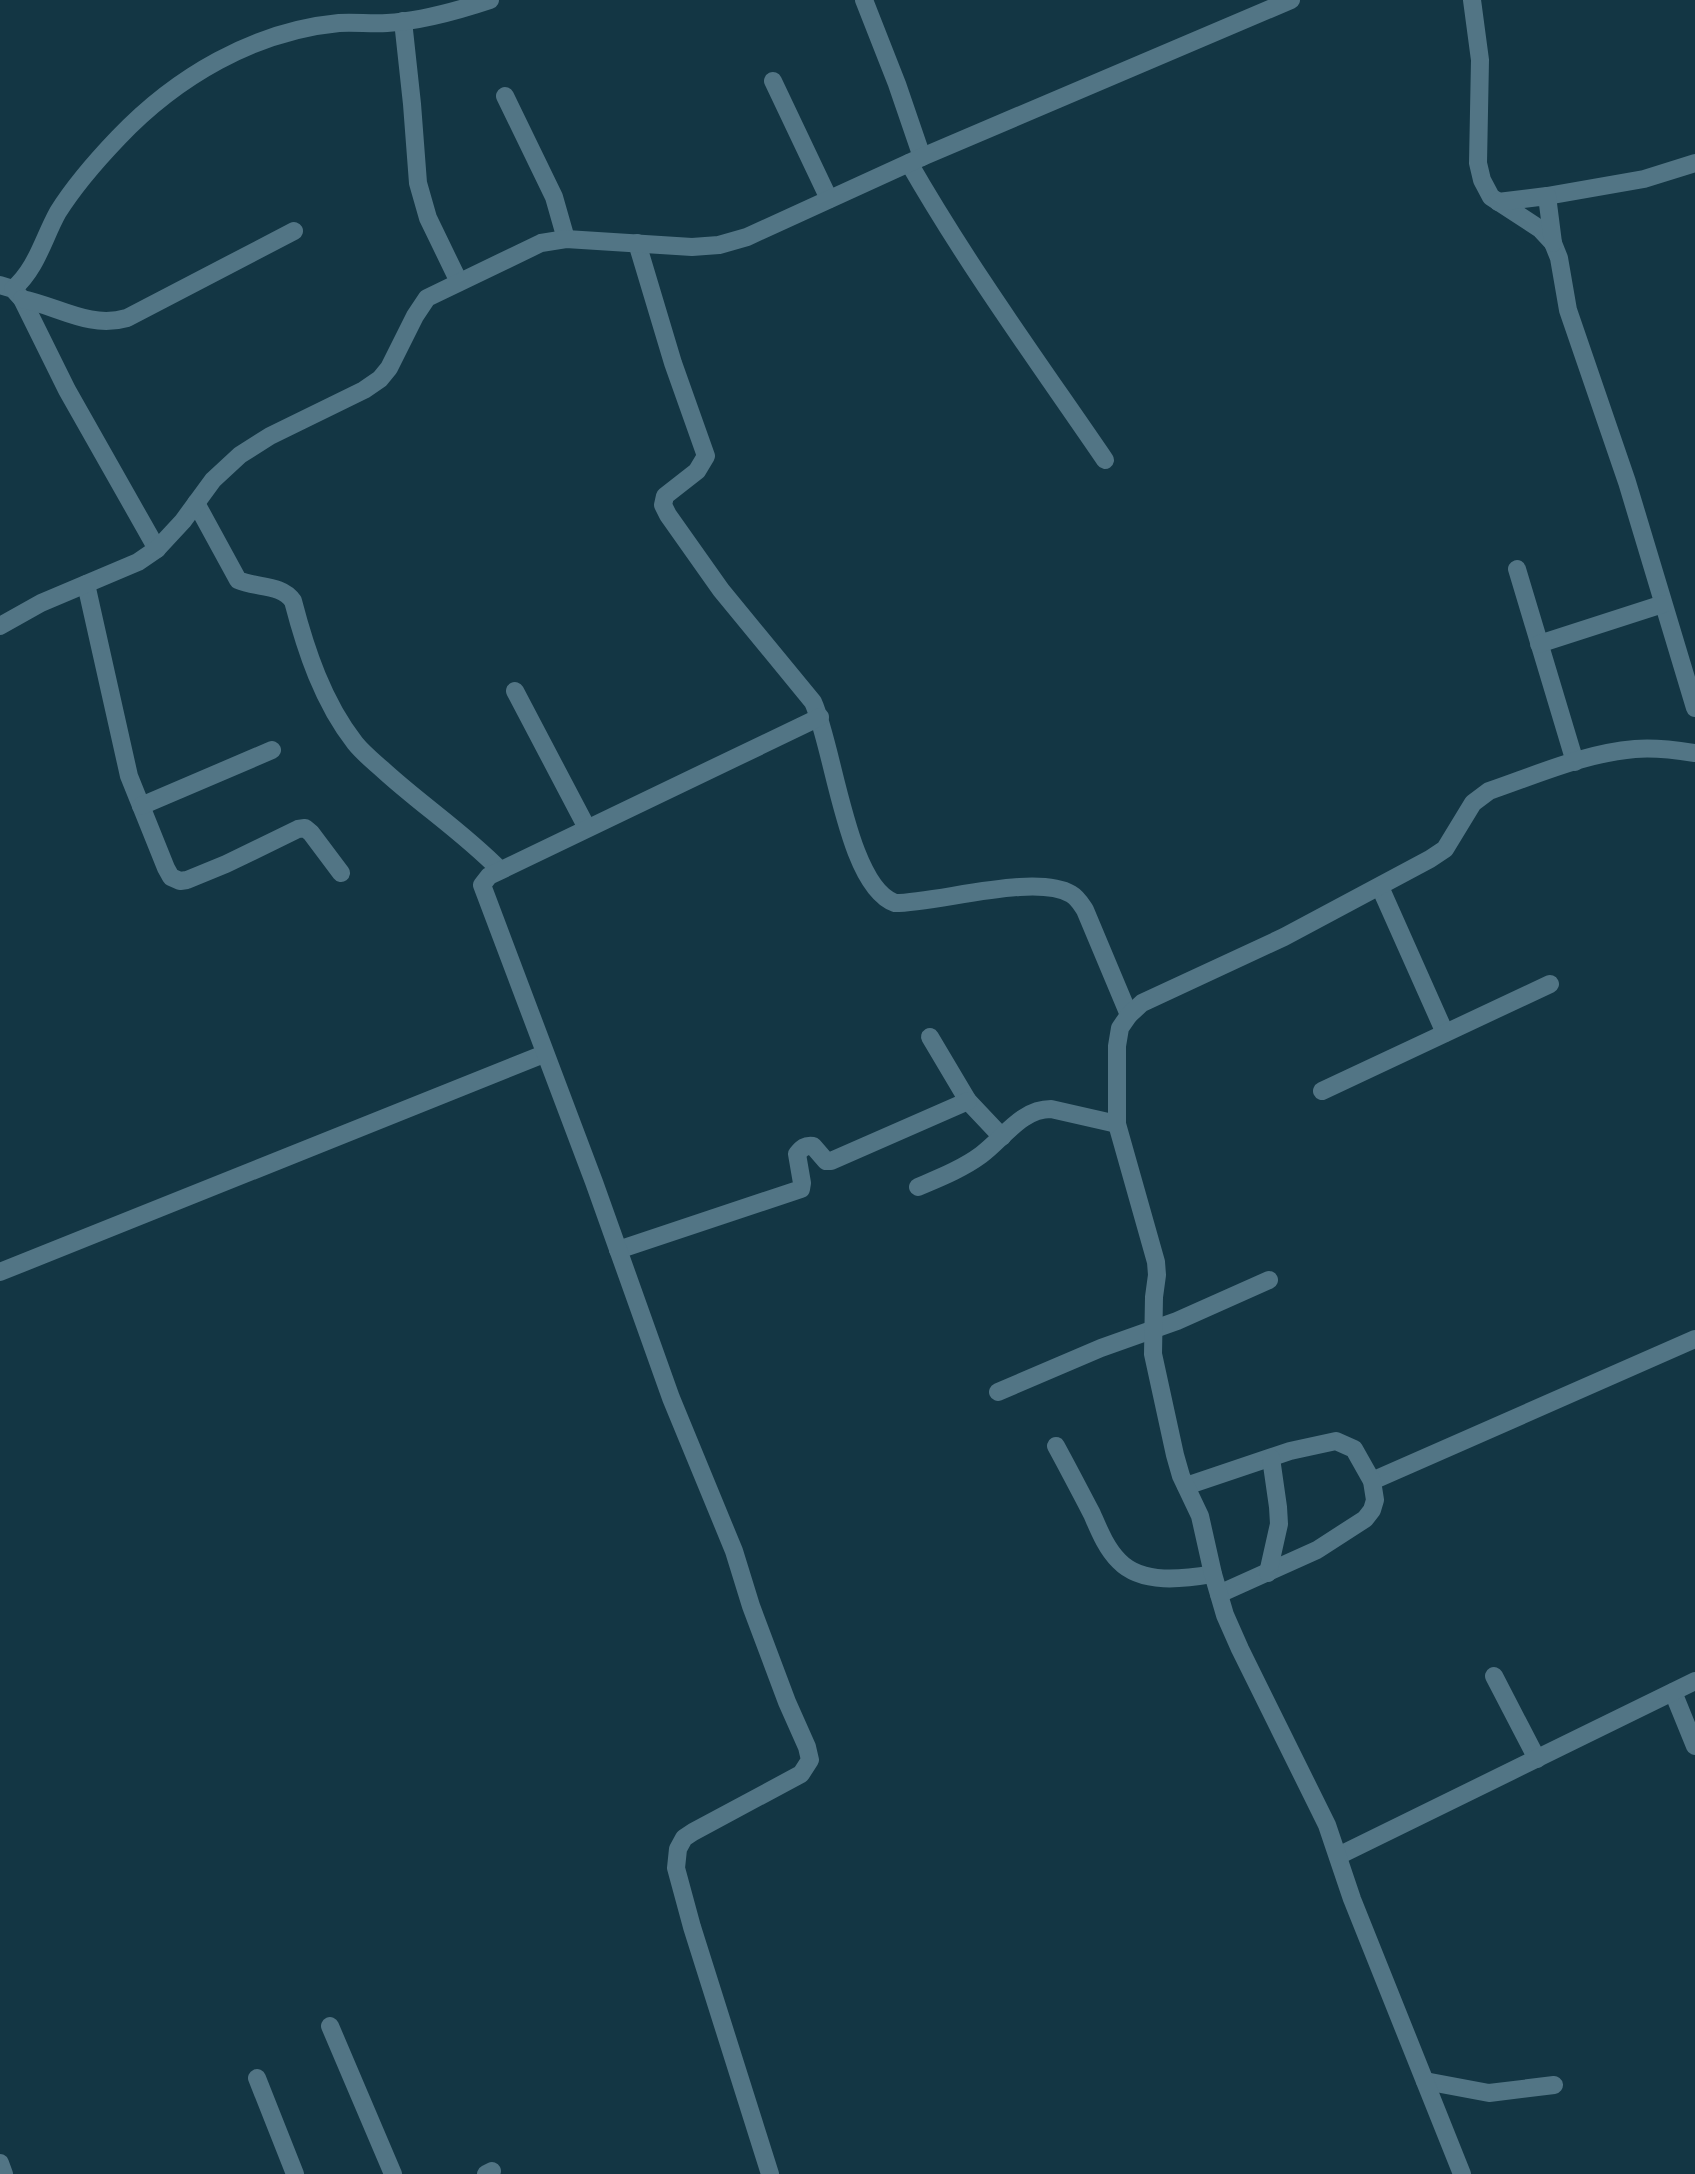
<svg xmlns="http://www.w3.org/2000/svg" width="1695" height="2174" viewBox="0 0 1695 2174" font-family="'Work Sans',sans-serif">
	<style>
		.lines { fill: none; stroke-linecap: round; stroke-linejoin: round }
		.minor { stroke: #527585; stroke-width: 18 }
	</style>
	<rect width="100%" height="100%" fill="#133644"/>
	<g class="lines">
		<g class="minor">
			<polyline points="864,0 897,84 922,157"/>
			<polyline points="1472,0 1480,60 1478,163 1482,180 1491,197 1540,229 1553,243 1559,258 1568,310 1627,482 1695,708"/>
			<polyline points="403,21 412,104 418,183 428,218 459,282"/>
			<polyline points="773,81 829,199"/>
			<polyline points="505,96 554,197 566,239"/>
			<path d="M909,163C968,266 1038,362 1105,460"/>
			<polyline points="1547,196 1644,179 1695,163"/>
			<polyline points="1498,202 1547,196 1553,243"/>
			<path d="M637,243L673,363L706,456L697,471L665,496L663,505L668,515L721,590L813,702C834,748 847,886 895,903C938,903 1035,873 1071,894C1078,898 1081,904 1085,910L1129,1015"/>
			<polyline points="0,285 13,289 22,299 67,390 157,549"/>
			<path d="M13,289C37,268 43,239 58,212C75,185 96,161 118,138C176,77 254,31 339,23C355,22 371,24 387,23C422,21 457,11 490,0"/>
			<path d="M22,299C58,306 89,329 127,318L294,231"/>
			<path d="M196,503L238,580C256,588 282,584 293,601C306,651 323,702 355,743C363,753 373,761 382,769C420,804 464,833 500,870"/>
			<polyline points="1517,569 1575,762"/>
			<polyline points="86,584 129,776 166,868 171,877 180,881 187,880 226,864 298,829 305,828 311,833 341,873"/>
			<polyline points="0,626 41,603 138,562 157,549 183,521 213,480 240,455 270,436 364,390 380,379 389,368 415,316 427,298 541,243 566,239 692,247 719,245 747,237 922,157 1291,0"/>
			<polyline points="1539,644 1663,604"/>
			<polyline points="515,691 587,828"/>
			<polyline points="141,806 272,750"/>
			<polyline points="1380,887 1445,1033"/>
			<polyline points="930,1037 968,1101 1002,1137"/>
			<polyline points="1322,1091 1550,984"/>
			<path d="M918,1187C939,1178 962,1169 981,1155C1004,1138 1021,1109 1051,1109L1117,1124"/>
			<path d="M618,1250L801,1189L802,1183L797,1154C802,1148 805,1145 813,1146L826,1161H831L968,1101"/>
			<polyline points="0,1272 544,1054"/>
			<polyline points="998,1392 1101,1348 1177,1321 1269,1280"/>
			<path d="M1056,1446C1068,1468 1080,1491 1092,1514C1099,1530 1106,1548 1119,1561C1142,1585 1184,1579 1213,1574"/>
			<polyline points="1372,1481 1695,1339"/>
			<polyline points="1186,1486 1290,1451 1336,1441 1354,1449 1372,1481 1375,1500 1372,1510 1365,1519 1317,1550 1219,1594"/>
			<polyline points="1268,1573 1279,1524 1278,1507 1271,1458"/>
			<polyline points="1494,1676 1537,1759"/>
			<polyline points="1673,1692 1695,1746"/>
			<polyline points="1338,1856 1695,1681"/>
			<polyline points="330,2026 393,2174"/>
			<polyline points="257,2078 295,2174"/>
			<polyline points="1425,2081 1489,2093 1554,2085"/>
			<polyline points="0,2163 4,2174"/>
			<polyline points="486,2174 492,2171"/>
			<polyline points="770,2174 692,1927 676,1868 678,1849 684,1838 693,1832 801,1774 810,1760 807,1747 787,1702 751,1606 734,1551 671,1398 594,1182 482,885 489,876 820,717"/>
			<path d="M1462,2174L1352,1899L1327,1825L1240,1649L1225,1615L1213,1574L1200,1516L1181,1476L1175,1455L1153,1354L1154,1297L1157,1275L1156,1262L1117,1124V1046L1120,1028L1129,1015L1142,1003L1284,937L1430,859L1445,849L1473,803L1489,791C1536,775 1585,753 1635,749C1655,747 1676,750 1695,753"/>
		</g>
	</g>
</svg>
